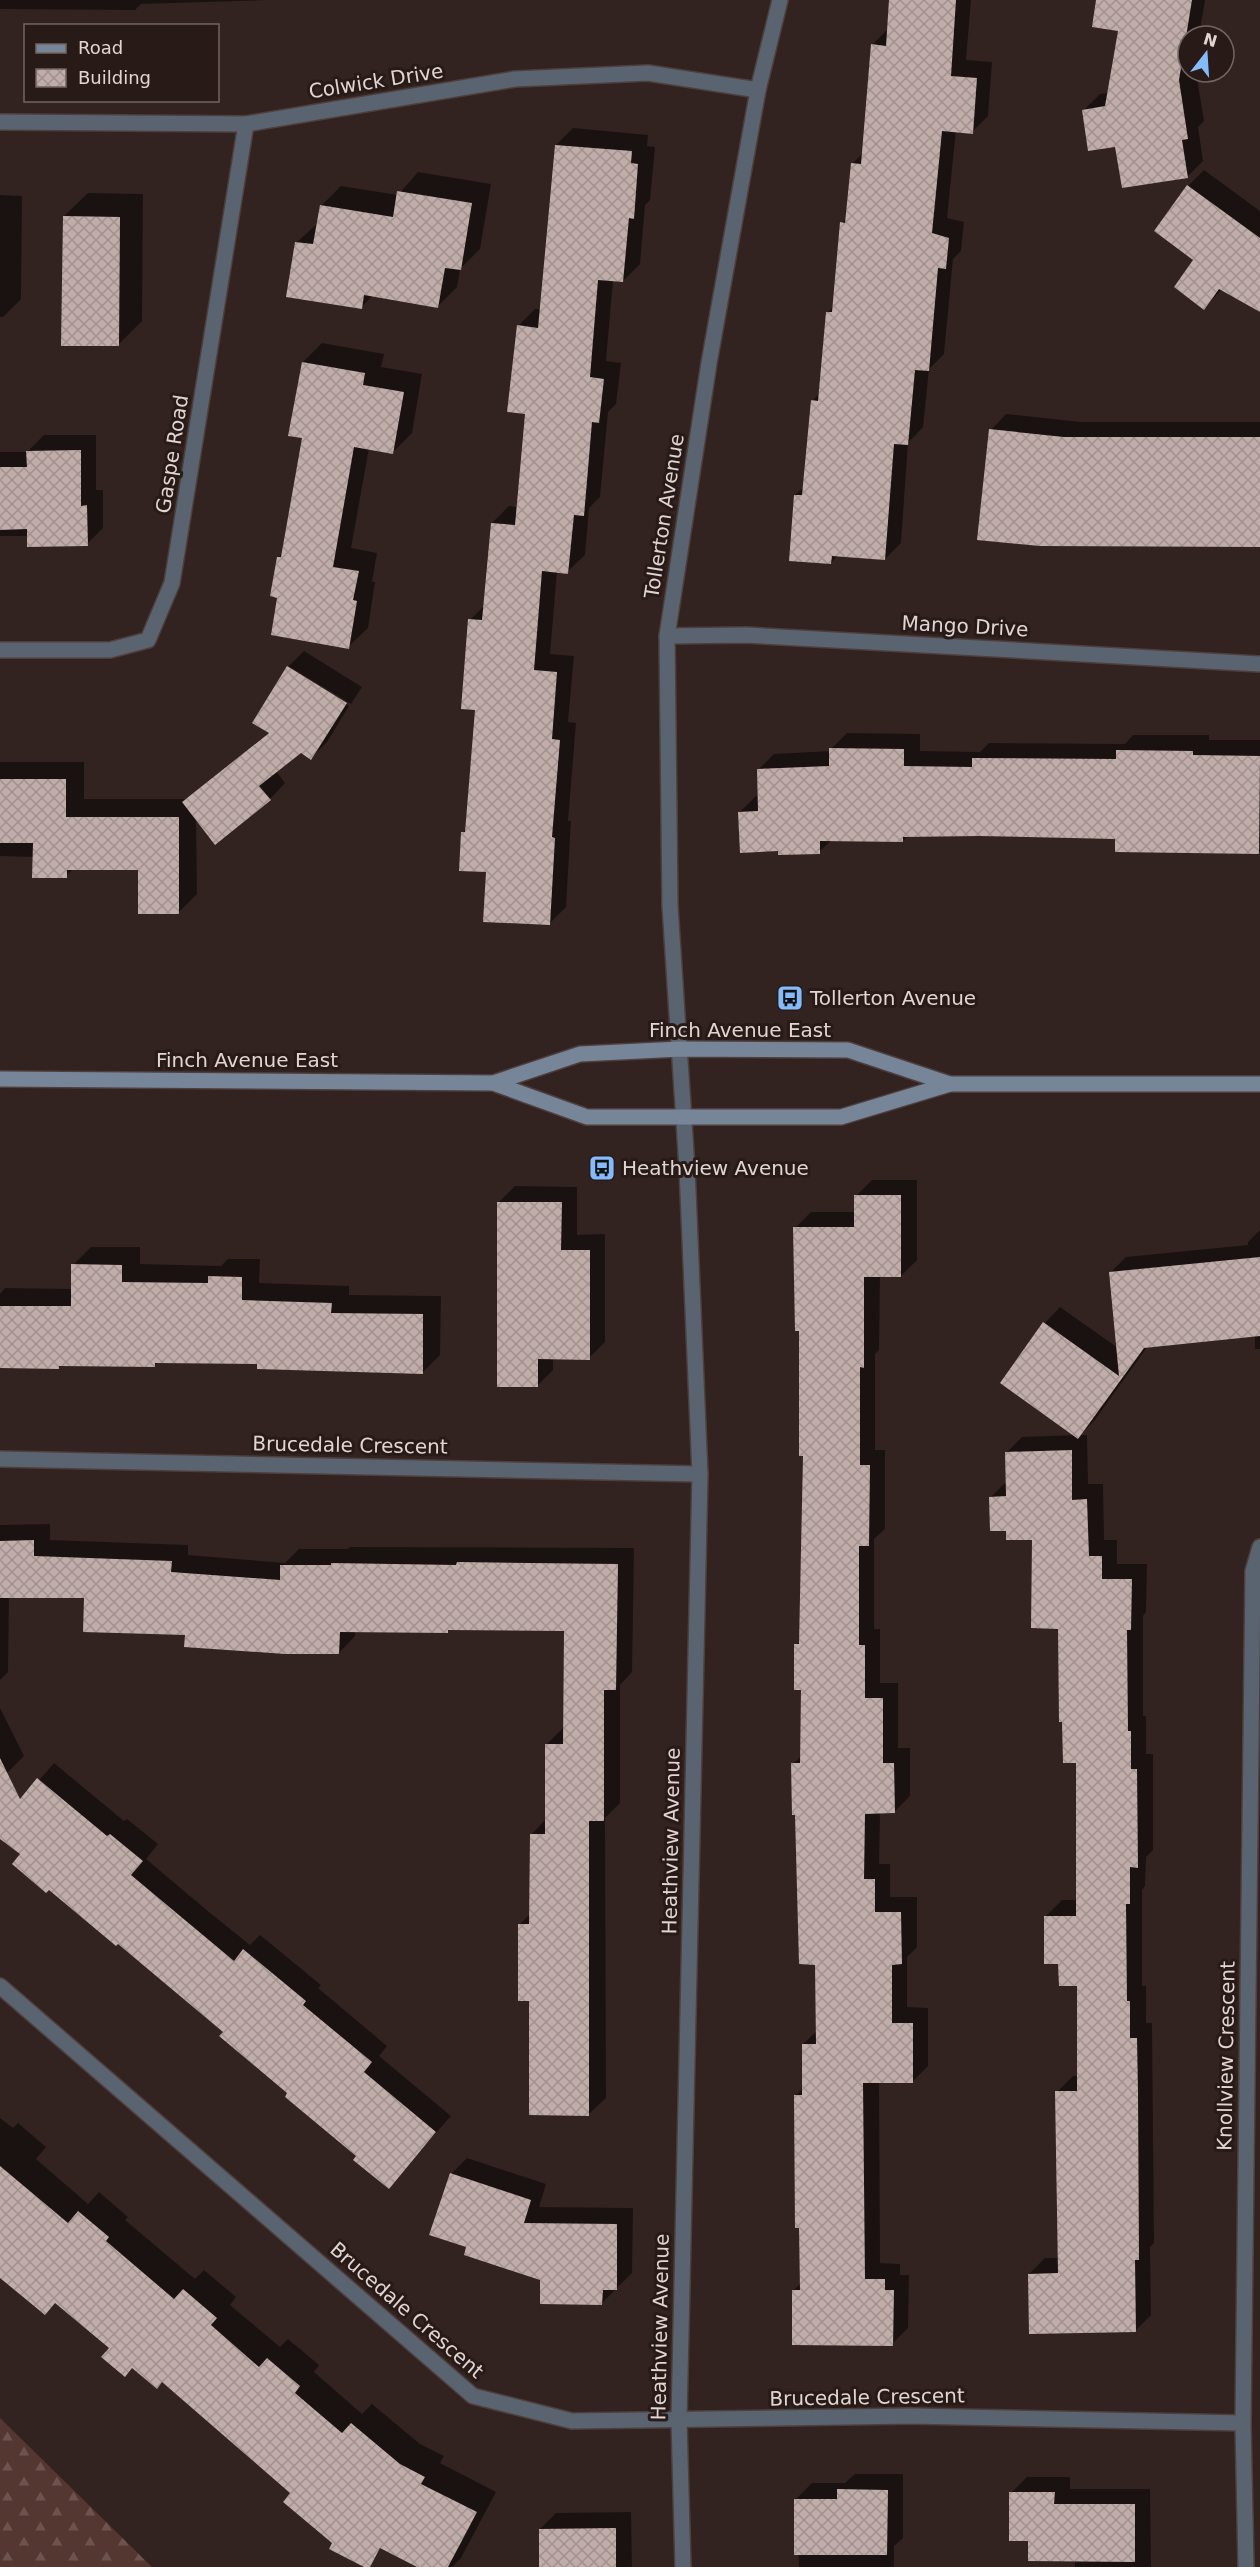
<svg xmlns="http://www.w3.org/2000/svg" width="1260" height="2567" viewBox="0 0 1260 2567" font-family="'DejaVu Sans',sans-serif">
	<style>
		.forest { fill: url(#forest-firs) }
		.shadow { fill: #0007 }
		.building { fill: url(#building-cross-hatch) }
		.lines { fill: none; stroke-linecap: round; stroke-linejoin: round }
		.street-casing { stroke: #4e3f3d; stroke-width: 18 }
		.secondary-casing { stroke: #4e3f3d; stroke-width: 18 }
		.street { stroke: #5a6470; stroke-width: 15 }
		.secondary { stroke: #768698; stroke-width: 15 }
		.labels { text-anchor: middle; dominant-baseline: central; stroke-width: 6; stroke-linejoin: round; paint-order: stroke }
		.street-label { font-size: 20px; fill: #e0d5d3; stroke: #281a17 }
		.poi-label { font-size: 20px; fill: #e0d5d3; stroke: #281a17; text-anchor: start }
	</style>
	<defs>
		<pattern id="forest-firs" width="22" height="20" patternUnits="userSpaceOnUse" patternTransform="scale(1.5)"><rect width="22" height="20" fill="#553731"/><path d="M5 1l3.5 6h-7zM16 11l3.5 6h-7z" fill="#6d534e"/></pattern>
		<pattern id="building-cross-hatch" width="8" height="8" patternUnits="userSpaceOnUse" patternTransform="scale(1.5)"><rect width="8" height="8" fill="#c0aca8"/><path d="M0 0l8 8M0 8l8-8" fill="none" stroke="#a1918e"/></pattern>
	</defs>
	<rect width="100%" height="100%" fill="#322320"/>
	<polygon class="forest" points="0,2418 152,2567 0,2567"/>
	<g class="shadow">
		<polygon points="0,0 268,0 141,4 135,10 0,9"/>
		<polygon points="891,0 971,0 966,60 992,62 988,116 972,132 956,130 947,218 964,222 961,251 953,259 944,354 929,369 923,427 908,443 901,543 885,559 838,555 831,563 795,495 805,486 812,401 821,392 828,312 834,306 842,223 847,218 852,164 863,153 872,45 888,29"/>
		<polygon points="1098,0 1205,0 1199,36 1188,36 1188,72 1196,72 1204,121 1198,127 1203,161 1187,177 1117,145 1084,110 1100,94 1109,93 1119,30"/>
		<polygon points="573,128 648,135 647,146 655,147 650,200 645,205 640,264 623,281 613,280 606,361 621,363 616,404 608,412 600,497 589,508 585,555 567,572 557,571 550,654 574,656 568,722 576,723 568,821 571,821 566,907 549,924 488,871 463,832 467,829 477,709 470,620 485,605 492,523 509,506 518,507 527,413 518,326 535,309 542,309 556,145"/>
		<polygon points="1204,170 1260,211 1260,311 1222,289 1204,308 1195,260 1156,231 1188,186"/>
		<polygon points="418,172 491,184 480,249 460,269 457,287 437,307 373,295 361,308 297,242 318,223 321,206 341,186 398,195"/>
		<polygon points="88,193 143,194 142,321 118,345 64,216"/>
		<polygon points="0,195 22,196 21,299 3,317 0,317"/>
		<polygon points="322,343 384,354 381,367 422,374 412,433 393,452 369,448 351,548 377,553 372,582 375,582 368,628 348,647 279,597 278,557 284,552 304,437 303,362"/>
		<polygon points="1006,414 1081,422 1260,422 1260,547 991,430"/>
		<polygon points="44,435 96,435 96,490 103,490 103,528 87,544 29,536 0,536 0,452 27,452"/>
		<polygon points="304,651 362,687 351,704 290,667 290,670 349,706 327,742 311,758 301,752 276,771 285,783 270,799 196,818 197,894 179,912 139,869 73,869 66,876 34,857 0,856 0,762 84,762 84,799 188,799 269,732 288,667"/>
		<polygon points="847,733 920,734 920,751 980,752 989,743 1125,744 1133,735 1209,735 1209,740 1260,740 1260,852 1117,850 1117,837 979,835 908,836 903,841 832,840 819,852 779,850 740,812 756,796 759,796 758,770 774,754 831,751 831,749"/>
		<polygon points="872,1180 917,1180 917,1260 901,1276 880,1275 879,1350 875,1354 875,1450 885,1450 885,1529 874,1539 874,1629 880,1629 880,1683 898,1683 898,1748 910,1748 910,1796 894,1812 880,1812 879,1864 890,1864 890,1897 917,1897 917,1947 907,1957 907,2007 928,2008 928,2066 912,2082 879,2082 880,2263 900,2264 900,2275 909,2275 908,2328 892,2344 794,2290 801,2283 795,2096 804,2087 803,2044 818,2030 817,1963 797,1814 793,1764 802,1755 802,1689 796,1645 800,1641 804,1454 795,1228 811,1212 856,1212 856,1196"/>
		<polygon points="515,1186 577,1187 577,1235 605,1234 605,1342 589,1358 553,1358 553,1370 537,1386 499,1202"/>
		<polygon points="1260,1230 1260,1349 1255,1349 1255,1335 1148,1346 1094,1421 1080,1435 1087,1435 1088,1484 1103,1484 1104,1540 1117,1540 1117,1564 1147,1564 1146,1612 1143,1616 1143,1716 1146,1716 1146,1754 1153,1754 1153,1850 1146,1857 1145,1886 1142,1890 1142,1986 1146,1986 1146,2023 1152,2023 1154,2243 1150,2247 1151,2315 1135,2331 1029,2274 1045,2258 1059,2258 1057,2092 1073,2076 1079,2076 1078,1985 1060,1962 1046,1916 1062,1900 1078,1900 1078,1761 1063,1720 1060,1627 1033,1538 1007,1529 991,1497 1007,1481 1006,1453 1022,1437 1076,1435 1002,1382 1045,1323 1060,1307 1118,1348 1110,1273 1126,1257 1248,1245 1248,1242"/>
		<polygon points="91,1247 140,1247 140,1264 221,1266 228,1259 260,1259 259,1283 349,1286 349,1295 441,1296 440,1355 422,1373 258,1362 158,1362 155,1365 62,1364 59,1368 0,1367 0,1294 5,1288 73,1289 73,1265"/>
		<polygon points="50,1524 50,1540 188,1545 188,1555 285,1563 299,1549 348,1549 350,1547 634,1548 632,1672 620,1685 620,1803 605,1818 606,2098 589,2114 531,2000 519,1925 531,1913 532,1834 546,1819 547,1744 563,1728 566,1630 450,1628 447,1631 355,1630 355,1636 339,1653 186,1634 85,1596 9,1596 8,1672 0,1680 0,1525"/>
		<polygon points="0,1708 24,1756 7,1773 0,1776"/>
		<polygon points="54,1763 124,1821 127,1819 158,1844 146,1859 209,1912 250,1945 260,1935 321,1985 318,1988 387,2046 379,2056 451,2116 388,2187 358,2156 225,2031 49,1888 22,1854 0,1837 0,1825"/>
		<polygon points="0,2118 13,2128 18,2123 46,2147 36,2159 88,2204 99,2192 128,2217 125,2220 195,2279 204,2270 236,2297 230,2305 280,2347 288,2339 319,2365 314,2372 362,2414 372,2404 420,2444 444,2456 440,2463 496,2492 461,2558 452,2567 421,2567 292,2493 163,2381 133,2367 56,2301 0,2276"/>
		<polygon points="467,2158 546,2184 539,2207 633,2208 632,2273 602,2303 468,2246 451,2174"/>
		<polygon points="855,2474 903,2474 903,2538 894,2546 894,2567 799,2567 796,2499 812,2483 845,2483"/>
		<polygon points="1027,2477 1070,2477 1070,2489 1150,2489 1151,2567 1075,2567 1075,2560 1030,2539 1011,2493"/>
		<polygon points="631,2512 632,2567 541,2567 540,2529 556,2513"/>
	</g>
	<g class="building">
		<polygon points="889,0 956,0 951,76 977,78 973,134 942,131 932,233 949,238 946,269 938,268 929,371 915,370 908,445 894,444 885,560 832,556 831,564 789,561 794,495 802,495 811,400 818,401 826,312 832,312 840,222 845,223 851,163 861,164 871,44 886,46"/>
		<polygon points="1096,0 1192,0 1179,80 1188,139 1182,140 1188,178 1122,188 1115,147 1088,151 1082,110 1105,106 1118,31 1092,27"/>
		<polygon points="555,145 632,151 631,163 638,164 634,219 629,218 623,282 598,280 590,377 604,379 599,423 592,422 584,516 574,515 568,574 542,571 534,670 557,672 552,739 560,740 552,837 555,838 550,925 483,922 486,872 459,871 461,832 465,832 475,710 461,709 468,619 482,620 491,523 515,525 525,414 507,412 517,325 538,328"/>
		<polygon points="1187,185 1260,238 1260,312 1219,289 1204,310 1174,287 1193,260 1154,231"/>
		<polygon points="397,191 472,203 461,270 445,268 438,308 364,295 362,309 286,297 295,242 313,244 320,205 393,217"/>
		<polygon points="63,216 120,217 119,346 61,346"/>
		<polygon points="302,362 365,373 363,385 404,392 393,454 354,447 333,567 359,571 353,600 357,601 349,649 271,635 277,598 270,596 277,557 281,557 302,438 288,436"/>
		<polygon points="989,429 1064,437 1260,437 1260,547 1040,546 977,540"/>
		<polygon points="81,450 81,506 87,505 88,546 27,547 27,529 0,530 0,467 27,467 26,451"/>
		<polygon points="287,666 347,703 311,760 301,753 259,786 271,800 215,845 182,802 269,733 252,723"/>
		<polygon points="829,748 904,749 904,766 972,767 972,758 1116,759 1116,750 1193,751 1193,755 1260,756 1259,854 1115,852 1115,839 979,836 903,837 903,842 820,841 820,854 778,855 778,851 740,853 738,812 758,811 757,769 829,766"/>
		<polygon points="0,779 66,779 66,817 179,817 179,914 138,914 138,870 67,870 67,878 32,878 33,843 0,843"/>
		<polygon points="854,1195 901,1195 901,1277 864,1277 864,1368 860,1367 860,1465 870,1465 869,1546 859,1546 859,1645 865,1645 865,1698 883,1698 883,1763 894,1763 895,1813 865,1814 864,1879 875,1879 875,1912 901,1912 902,1964 892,1965 892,2023 913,2023 913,2083 863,2083 865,2279 885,2279 885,2290 894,2290 893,2346 792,2345 792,2290 800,2290 799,2228 795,2228 794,2095 802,2095 802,2044 816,2044 815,1965 799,1964 795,1815 792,1815 791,1763 800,1763 801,1690 794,1690 794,1644 799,1644 803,1456 799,1456 799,1331 795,1331 793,1227 854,1227"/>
		<polygon points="497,1202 562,1202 561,1250 590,1250 590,1360 538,1359 538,1387 497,1387"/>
		<polygon points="1260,1257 1260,1336 1144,1348 1078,1439 1000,1383 1043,1322 1119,1376 1109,1272"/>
		<polygon points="71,1264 122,1265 122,1282 208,1283 208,1276 242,1277 242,1300 332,1303 331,1313 423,1314 423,1374 257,1369 257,1364 155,1363 155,1367 59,1366 59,1369 0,1368 0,1306 71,1306"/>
		<polygon points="1072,1450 1072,1500 1087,1499 1089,1556 1102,1556 1102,1579 1132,1579 1131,1630 1127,1630 1128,1731 1131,1731 1131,1769 1137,1769 1138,1868 1130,1867 1130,1904 1126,1904 1127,2001 1130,2001 1130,2038 1137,2038 1138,2091 1139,2260 1135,2260 1136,2332 1029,2334 1028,2274 1058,2273 1055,2091 1077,2091 1077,1986 1059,1986 1058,1964 1044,1964 1044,1916 1076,1916 1076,1763 1063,1763 1062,1722 1059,1722 1058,1629 1031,1628 1032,1540 1006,1540 1006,1531 990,1531 989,1497 1006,1496 1005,1452"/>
		<polygon points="34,1540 34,1556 172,1561 171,1572 280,1580 280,1565 331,1565 331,1563 456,1565 457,1562 618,1564 616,1690 604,1690 604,1821 589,1821 589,2116 529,2115 529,2001 518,2001 518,1924 529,1924 530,1834 545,1834 545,1744 563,1744 564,1631 448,1630 448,1633 340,1632 339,1654 285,1654 184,1647 185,1635 83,1632 84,1598 0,1598 0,1541"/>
		<polygon points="0,1758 20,1799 37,1778 107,1836 110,1834 143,1861 131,1875 234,1961 243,1949 306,2001 303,2005 372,2062 364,2072 436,2132 389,2189 353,2160 356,2156 285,2097 287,2093 219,2036 223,2032 118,1944 116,1946 49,1890 46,1893 12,1864 20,1854 0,1839"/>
		<polygon points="0,2166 68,2223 78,2211 109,2237 106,2241 174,2299 183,2289 217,2318 211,2325 259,2367 267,2358 300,2386 295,2393 342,2433 351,2423 400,2464 425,2477 421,2484 477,2512 448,2567 417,2567 380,2548 370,2567 364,2567 329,2549 332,2543 283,2502 290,2493 162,2382 157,2389 132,2368 125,2377 101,2357 109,2348 55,2303 45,2315 0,2278"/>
		<polygon points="450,2173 531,2200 524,2223 617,2224 617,2290 603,2290 602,2305 540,2304 540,2280 464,2255 466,2247 429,2235"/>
		<polygon points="837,2489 888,2490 887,2555 794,2555 794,2499 837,2499"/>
		<polygon points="1009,2492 1055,2492 1054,2504 1135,2504 1135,2562 1028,2561 1028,2541 1009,2541"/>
		<polygon points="616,2528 616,2567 539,2567 539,2529"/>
	</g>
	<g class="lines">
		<defs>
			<g id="street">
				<polyline points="0,122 246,124 515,79 648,73 758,90"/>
				<polyline points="667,636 746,635 1260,664"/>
				<polyline points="0,650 110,650 148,640 172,583 246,124"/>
				<polyline points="0,1459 700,1474"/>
				<polyline points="0,1986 473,2396 572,2421 911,2416 1243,2423"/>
				<polyline points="683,2567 679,2420 700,1474 687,1168 670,906 667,636 709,363 758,90 780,0"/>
				<polyline points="1246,2567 1243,2423 1253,1571 1260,1547"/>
			</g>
			<g id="secondary">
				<polyline points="0,1079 493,1083 587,1117 841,1117 950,1084 1260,1084"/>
				<polyline points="493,1083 580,1054 680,1049 848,1050 950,1084"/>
			</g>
		</defs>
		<use href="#street" class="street-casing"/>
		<use href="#secondary" class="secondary-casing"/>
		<use href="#street" class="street"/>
		<use href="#secondary" class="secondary"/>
	</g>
	<defs>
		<symbol id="bus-square" viewBox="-11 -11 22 22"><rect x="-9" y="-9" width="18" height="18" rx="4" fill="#86bbfb" stroke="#281a17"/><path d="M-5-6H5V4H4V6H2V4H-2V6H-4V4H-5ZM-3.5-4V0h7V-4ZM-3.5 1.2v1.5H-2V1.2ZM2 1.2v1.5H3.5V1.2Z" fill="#111"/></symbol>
	</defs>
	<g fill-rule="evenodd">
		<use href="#bus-square" x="775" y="983" width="30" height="30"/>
		<use href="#bus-square" x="587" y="1153" width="30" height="30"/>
	</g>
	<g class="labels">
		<g class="street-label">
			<text transform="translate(376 81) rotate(-9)">Colwick Drive</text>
			<text transform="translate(172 454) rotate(-81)">Gaspe Road</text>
			<text transform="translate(664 516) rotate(-81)">Tollerton Avenue</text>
			<text transform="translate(965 626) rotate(3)">Mango Drive</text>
			<text x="740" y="1030">Finch Avenue East</text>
			<text x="247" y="1060">Finch Avenue East</text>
			<text transform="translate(350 1445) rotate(1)">Brucedale Crescent</text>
			<text transform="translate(671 1841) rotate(-89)">Heathview Avenue</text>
			<text transform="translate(1226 2056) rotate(-89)">Knollview Crescent</text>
			<text transform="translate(407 2310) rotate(41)">Brucedale Crescent</text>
			<text transform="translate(660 2327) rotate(-89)">Heathview Avenue</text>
			<text transform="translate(867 2397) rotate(-1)">Brucedale Crescent</text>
		</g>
		<g class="poi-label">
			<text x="810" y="998">Tollerton Avenue</text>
			<text x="622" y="1168">Heathview Avenue</text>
		</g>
	</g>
	<rect x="24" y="24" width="195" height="78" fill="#281a17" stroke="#726562" stroke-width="1.5"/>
	<rect x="36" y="44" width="30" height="9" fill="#768698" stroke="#726562" stroke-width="1.5"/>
	<text x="78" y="54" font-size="18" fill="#e0d5d3">Road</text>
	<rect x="36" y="69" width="30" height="18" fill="url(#building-cross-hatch)" stroke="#726562" stroke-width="1.5"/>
	<text x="78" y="84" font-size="18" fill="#e0d5d3">Building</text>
	<g transform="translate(1206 54) rotate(17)"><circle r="28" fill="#281a17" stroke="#726562" stroke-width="1.5"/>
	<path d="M0-4.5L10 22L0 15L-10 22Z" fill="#86bbfb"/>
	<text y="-9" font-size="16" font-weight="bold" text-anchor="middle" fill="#e0d5d3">N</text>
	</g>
</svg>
